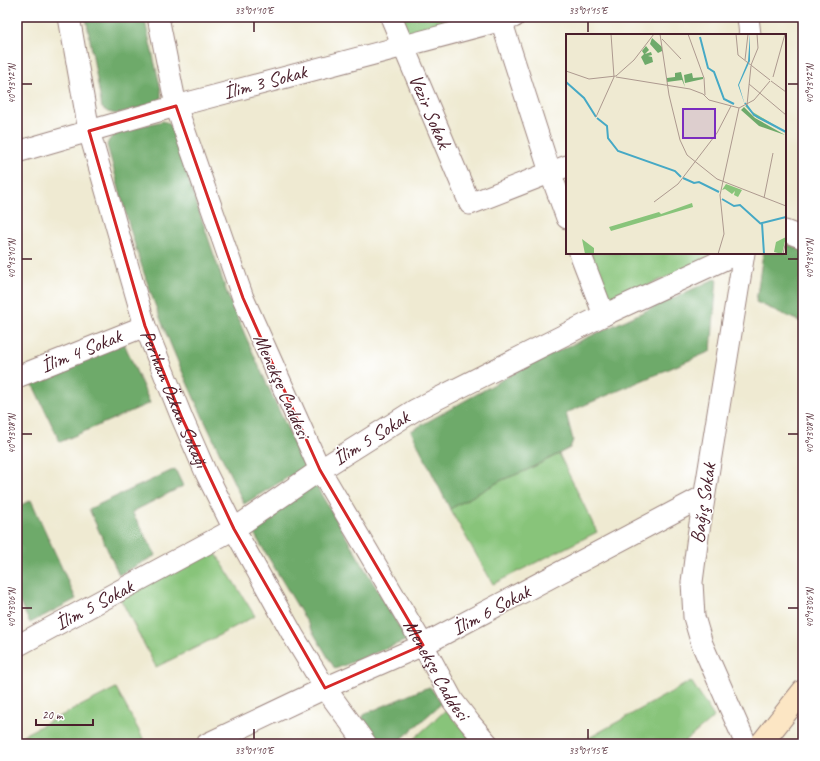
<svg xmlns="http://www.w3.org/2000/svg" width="820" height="761" viewBox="0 0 820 761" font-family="Caveat,sans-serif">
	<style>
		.green { fill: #88c47a; stroke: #697252 }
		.forest { fill: #6eaa6a; stroke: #5c644a }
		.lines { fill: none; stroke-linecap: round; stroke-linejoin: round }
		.street-casing { stroke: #9c847e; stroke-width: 23 }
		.secondary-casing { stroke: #9c847e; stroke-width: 24 }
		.street { stroke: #fff; stroke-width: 21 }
		.secondary { stroke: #fce6c4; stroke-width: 22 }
		.marked { fill: none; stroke: #d62828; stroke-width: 3; stroke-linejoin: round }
		.ticks { fill: none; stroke: #4a1f2b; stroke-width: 1.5 }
		.labels { text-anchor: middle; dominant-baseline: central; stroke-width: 3; stroke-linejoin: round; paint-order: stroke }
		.street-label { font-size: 20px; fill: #4a1f2b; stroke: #fff }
		.inset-river { fill: none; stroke: #46a9c5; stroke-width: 2 }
		.inset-road { fill: none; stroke: #ad998f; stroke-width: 1 }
		.view { fill: #7b2cbf; fill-opacity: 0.15; stroke: #7b2cbf; stroke-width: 2 }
		.inset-edge { fill: none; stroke: #4a1f2b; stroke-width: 2 }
		.neatline { fill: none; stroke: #4a1f2b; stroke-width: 1.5 }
		.ticks-label { font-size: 10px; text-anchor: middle; fill: #4a1f2b }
	</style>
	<rect width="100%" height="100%" fill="#fff"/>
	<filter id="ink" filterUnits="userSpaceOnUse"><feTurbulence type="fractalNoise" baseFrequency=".025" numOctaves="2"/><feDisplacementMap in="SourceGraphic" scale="8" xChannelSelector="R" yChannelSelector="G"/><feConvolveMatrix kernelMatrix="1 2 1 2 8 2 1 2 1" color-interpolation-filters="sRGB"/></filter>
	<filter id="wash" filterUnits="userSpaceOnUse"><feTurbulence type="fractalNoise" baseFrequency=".012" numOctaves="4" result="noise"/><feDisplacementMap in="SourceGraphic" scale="16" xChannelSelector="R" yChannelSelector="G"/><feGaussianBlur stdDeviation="0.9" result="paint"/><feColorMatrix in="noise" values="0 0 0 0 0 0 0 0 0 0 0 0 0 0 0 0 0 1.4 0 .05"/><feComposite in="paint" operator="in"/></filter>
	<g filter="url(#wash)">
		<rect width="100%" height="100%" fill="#efead2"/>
		<g class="green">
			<polygon points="401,17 476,17 408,35"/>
			<polygon points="586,253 721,253 606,304"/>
			<polygon points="559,454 597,532 493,584 450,509 502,480 525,471"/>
			<polygon points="213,549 255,616 199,646 156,667 120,598"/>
			<polygon points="691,681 714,717 682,744 578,744"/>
			<polygon points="116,688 146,744 28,744 23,735"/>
			<polygon points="446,710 476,744 408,744"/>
		</g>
		<g class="forest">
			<polygon points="86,17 144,17 161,90 161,98 156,103 116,114 108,112 102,108"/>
			<path d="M163,121L169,123L228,296L260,369L305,467L244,504C208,427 169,351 143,270C129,229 119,187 107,145C108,142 109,139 112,137C124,128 148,125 163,121Z"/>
			<polygon points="785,243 803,250 803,323 756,302 763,253 785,253"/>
			<polygon points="717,278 711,351 566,413 573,440 570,448 525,471 502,480 450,509 411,431 532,363"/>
			<polygon points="124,343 150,403 60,442 31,381"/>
			<polygon points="175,469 183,486 132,512 156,555 119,575 89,509"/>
			<polygon points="315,484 407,640 335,669 249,525"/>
			<polygon points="31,500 76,599 30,623 17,597 17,507"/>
			<polygon points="430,687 442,703 396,744 383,744 363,721 363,716 367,713 423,689"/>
		</g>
	</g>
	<g filter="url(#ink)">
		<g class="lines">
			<defs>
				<g id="street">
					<path id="s1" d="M69,17L89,131L145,326L182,418L206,473L234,529L294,637L325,688L366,744"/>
					<path id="s2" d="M158,17L176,106L243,298L320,470L423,645L453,701L470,723L488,744"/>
					<polyline points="391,17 470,204 567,166"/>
					<polyline points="748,17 750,35"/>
					<polyline points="501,20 550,172 567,218"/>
					<polyline points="17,152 176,106 514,17"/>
					<polyline points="785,231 803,238"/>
					<polyline points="580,253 604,315"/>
					<polyline points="744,253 698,536 692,582 694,617 702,644 746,744"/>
					<polyline points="17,377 145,326"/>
					<polyline points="17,646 234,529 320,470 415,410 604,315 738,253"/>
					<polyline points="207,744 325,688 423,645 704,496"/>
				</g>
				<polyline id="secondary" points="761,744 803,691"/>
			</defs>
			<use href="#street" class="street-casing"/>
			<use href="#secondary" class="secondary-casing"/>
			<use href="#street" class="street"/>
			<use href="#secondary" class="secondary"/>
		</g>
	</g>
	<path class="marked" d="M176,106L243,298L320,470L423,645L325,688L234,529L182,418L145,326L89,131Z"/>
	<path class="ticks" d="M254,22V32M588,22V32M22,84H32M788,84H798M22,259H32M788,259H798M22,434H32M788,434H798M22,608H32M788,608H798M254,729V739M588,729V739"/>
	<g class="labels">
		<g class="street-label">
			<text transform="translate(265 82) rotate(-15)">İlim 3 Sokak</text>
			<text transform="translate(430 111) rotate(67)">Vezir Sokak</text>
			<text transform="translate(81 351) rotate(-22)">İlim 4 Sokak</text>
			<text transform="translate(282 386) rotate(66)">Menekşe Caddesi</text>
			<text stroke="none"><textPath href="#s1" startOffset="397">Perihan Özkan Sokağı</textPath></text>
			<text transform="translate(371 438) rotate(-32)">İlim 5 Sokak</text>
			<text transform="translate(703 503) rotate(-81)">Bağış Sokak</text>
			<text transform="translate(94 605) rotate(-28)">İlim 5 Sokak</text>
			<text transform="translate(491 610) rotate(-28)">İlim 6 Sokak</text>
			<text stroke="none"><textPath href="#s2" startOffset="714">Menekşe Caddesi</textPath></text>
		</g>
	</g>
	<g transform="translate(566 34)">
		<rect width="220" height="220" fill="#efead2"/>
		<path d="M179,72H181L185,77L220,98L191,84ZM160,150L176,156L172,163L168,161L169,157L166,160L159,155L156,156ZM126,169L127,173L45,197L43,193L93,178L95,180ZM220,203L216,220L208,218L210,208ZM16,205L28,214V220H19Z" fill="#88c47a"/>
		<path d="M86,4L96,13V17L92,19L84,10ZM80,12L83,16L79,20L85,18L86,21L82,22L86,23L87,28L79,31L75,23L78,20L76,17ZM115,38L119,53L116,46L101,48V44L109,43V39ZM126,39L127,44L137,43V45L119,49L118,41ZM178,73L189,84L219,101L193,92L175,76Z" fill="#6eaa6a"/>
		<path d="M184,0V27L173,51L179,71L172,51L182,27Z" fill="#46a9c5"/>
		<path class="inset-river" d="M134,3L142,34L148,38L158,65L168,70M0,48L18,64L30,83M179,69L188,81L220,98M31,84L41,92L42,104L52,117L109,137L115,143M117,144L128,149L133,148L153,158M156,165L168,172L174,171L195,190M198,220L196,189L220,183"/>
		<path class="inset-road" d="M45,0L48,43M94,0L103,61L114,106L121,121L151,145L220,172M122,0L138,44L139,61M170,0L172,21L204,46M96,5L115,25M179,26L182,0M185,31L192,14L191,0M0,37L23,45L50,42L68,26L88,0M50,43L124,55L137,60L143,66L173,74L188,66L204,47M207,43L219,0M205,47L220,58M183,50L220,81M181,71L185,32M30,83L48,43M198,164L207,119M88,168L112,150L151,99L165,72M152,220L158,200L154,161L173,74M217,220L220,206"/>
		<path class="view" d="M117,75H149V104H117Z"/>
		<rect width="220" height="220" class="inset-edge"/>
	</g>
	<rect width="820" height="761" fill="none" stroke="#fff" stroke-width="44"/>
	<path d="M36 719v6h57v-6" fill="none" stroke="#4a1f2b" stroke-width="2"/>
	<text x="42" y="719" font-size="12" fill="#4a1f2b" stroke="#ffffff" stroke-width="3" paint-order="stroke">20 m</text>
	<rect x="22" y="22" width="776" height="717" class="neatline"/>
	<g class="ticks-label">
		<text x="254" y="14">33°01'10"E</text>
		<text x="588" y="14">33°01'15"E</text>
		<text transform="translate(11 84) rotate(-90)" y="4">40°13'12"N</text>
		<text transform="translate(809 84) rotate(-90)" y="4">40°13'12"N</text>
		<text transform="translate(11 259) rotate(-90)" y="4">40°13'10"N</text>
		<text transform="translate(809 259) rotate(-90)" y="4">40°13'10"N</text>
		<text transform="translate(11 434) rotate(-90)" y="4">40°13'08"N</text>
		<text transform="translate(809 434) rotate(-90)" y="4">40°13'08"N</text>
		<text transform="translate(11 608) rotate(-90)" y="4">40°13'06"N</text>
		<text transform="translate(809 608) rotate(-90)" y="4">40°13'06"N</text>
		<text x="254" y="754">33°01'10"E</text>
		<text x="588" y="754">33°01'15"E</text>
	</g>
</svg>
